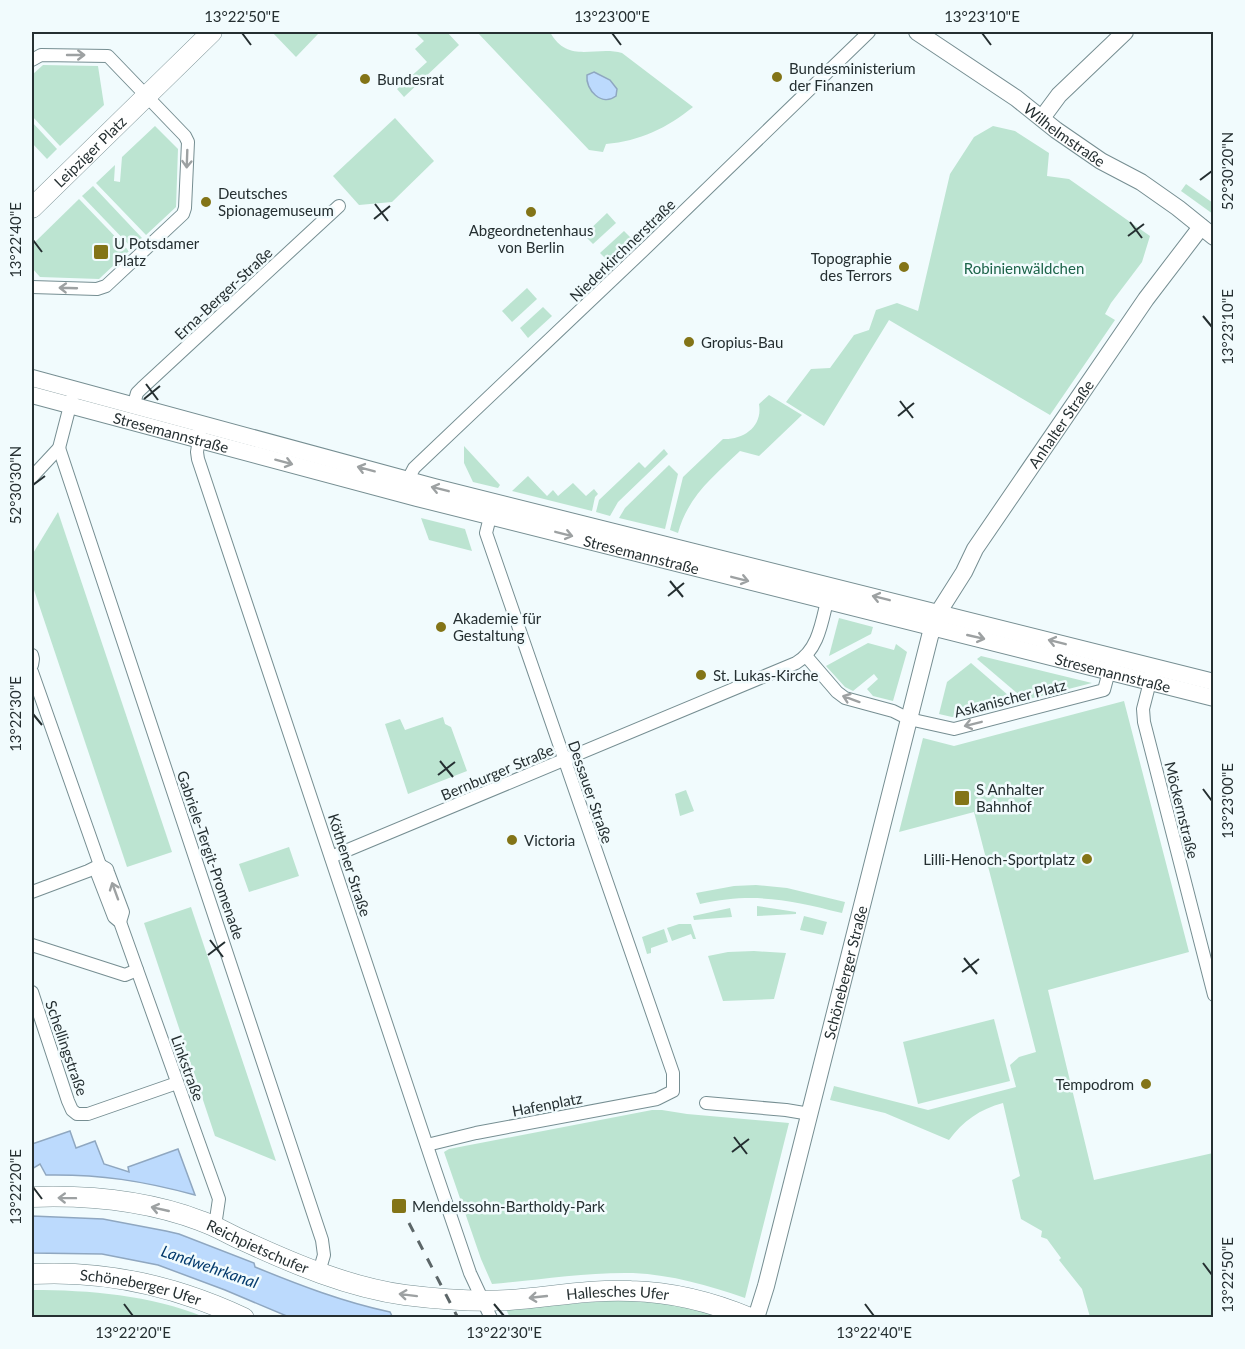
<svg xmlns="http://www.w3.org/2000/svg" width="1245" height="1349" viewBox="0 0 1245 1349" font-family="Lato,sans-serif">
	<style>
		.green { fill: #bce4d1 }
		.water { fill: #bcdafd; stroke: #8fa7c0; stroke-width: 1.5 }
		.lines { fill: none; stroke-linecap: round; stroke-linejoin: round }
		.street-casing { stroke: #768e92; stroke-width: 14 }
		.secondary-casing { stroke: #768e92; stroke-width: 18 }
		.primary-casing { stroke: #768e92; stroke-width: 21 }
		.street { stroke: #fff; stroke-width: 12 }
		.secondary { stroke: #fff; stroke-width: 16 }
		.primary { stroke: #fff; stroke-width: 20 }
		.rail { stroke: #5c6668; stroke-width: 3; stroke-dasharray: 10 10; stroke-linecap: butt }
		.oneway { stroke: #9da1a2 }
		.ticks { fill: none; stroke: #252f31; stroke-width: 2 }
		.poi-dot { fill: #837417; stroke: #f1fbfd; stroke-width: 2 }
		.labels { text-anchor: middle; dominant-baseline: central; stroke-width: 5; stroke-linejoin: round; paint-order: stroke }
		.poi-label { font-size: 15px; fill: #252f31; stroke: #f1fbfd; text-anchor: start }
		.street-label { font-size: 15px; fill: #252f31; stroke: #f1fbfd }
		.park-label { font-size: 15px; fill: #1d644a; stroke: #f1fbfd }
		.water-label { font-size: 16px; font-style: italic; fill: #033a6c; stroke: #f1fbfd }
		.neatline { fill: none; stroke: #252f31; stroke-width: 2 }
		.ticks-label { font-size: 15px; text-anchor: middle; fill: #252f31 }
	</style>
	<rect width="100%" height="100%" fill="#f1fbfd"/>
	<g class="green">
		<polygon points="272,32 316,32 318,34 296,57"/>
		<polygon points="415,32 447,32 459,45 404,97 397,89 427,62 415,49 424,41"/>
		<path d="M477,32H550C568,65 596,45 622,53L693,107C667,128 640,141 606,144L603,152L589,150Z"/>
		<polygon points="43,65 98,66 104,105 60,146 32,116 32,75"/>
		<polygon points="395,118 434,161 392,202 359,205 333,176"/>
		<polygon points="32,122 57,149 47,159 32,143"/>
		<polygon points="155,126 178,149 176,207 146,235 96,183 115,165 114,181 120,182 122,157"/>
		<polygon points="993,126 1015,131 1049,153 1047,176 1069,179 1150,236 1142,262 1111,303 1105,314 1115,320 1050,415 889,320 824,426 786,402 811,369 830,368 854,335 869,330 876,310 897,303 918,311 950,174 974,137"/>
		<polygon points="1186,184 1213,203 1213,214 1181,191"/>
		<polygon points="93,186 142,238 132,248 82,196"/>
		<polygon points="79,199 129,251 99,279 40,277 32,268 32,245"/>
		<polygon points="607,213 616,223 593,244 584,235"/>
		<polygon points="624,231 633,240 609,262 600,253"/>
		<polygon points="527,288 537,299 512,322 502,311"/>
		<polygon points="543,307 552,316 528,338 520,328"/>
		<path d="M769,395L802,415L759,456L740,451C714,476 688,496 678,533L670,530L683,477L723,439C743,440 763,427 759,404Z"/>
		<polygon points="464,446 500,485 498,488 473,482 464,463"/>
		<polygon points="664,449 668,454 618,502 610,516 596,512 599,500 639,462 645,468"/>
		<polygon points="669,465 678,474 665,529 619,518 625,508"/>
		<polygon points="528,476 547,496 553,490 558,496 573,483 586,496 594,489 598,494 595,497 592,511 512,491"/>
		<polygon points="58,512 172,852 127,867 32,584 32,555"/>
		<polygon points="421,518 465,529 472,551 429,540"/>
		<polygon points="839,618 873,627 871,634 829,656"/>
		<polygon points="868,643 894,650 896,644 907,652 893,701 873,696 867,689 878,679 874,674 853,691 845,687 826,666"/>
		<polygon points="981,656 1092,683 1025,700 977,659"/>
		<polygon points="971,663 1016,702 960,716 952,717 939,714 947,682"/>
		<path d="M1124,701L1189,952L1048,990L1094,1180L1213,1153V1317H1090L1082,1289L1059,1260L1061,1258L1047,1239L1041,1237L1042,1231L1021,1219L1012,1180L1020,1176L1003,1103C980,1109 963,1121 949,1140L885,1113L830,1100L834,1086L928,1110L1016,1087L1010,1065L1019,1057L1036,1052L974,812L899,832L923,738L954,746Z"/>
		<polygon points="443,717 445,724 451,727 467,771 408,794 385,724 400,719 405,730"/>
		<polygon points="686,790 694,811 680,816 675,794"/>
		<polygon points="289,847 299,876 249,892 239,864"/>
		<path d="M756,885L787,888L845,902L842,913C790,900 754,892 700,904L696,893L734,886Z"/>
		<polygon points="757,906 796,912 796,914 757,916"/>
		<polygon points="191,907 276,1161 215,1136 144,923"/>
		<polygon points="730,908 732,917 694,920 693,916"/>
		<polygon points="804,916 827,922 823,935 800,930"/>
		<polygon points="679,924 691,924 696,939 693,939 691,934 672,941 667,928"/>
		<polygon points="664,929 668,942 651,948 651,953 647,954 642,937"/>
		<polygon points="754,951 786,953 774,999 723,1001 708,956 728,952"/>
		<polygon points="994,1019 1010,1081 918,1104 903,1042"/>
		<path d="M652,1110H662L687,1114L789,1123L745,1298C708,1285 672,1275 633,1273C586,1272 538,1280 492,1284L481,1259L444,1152L449,1149Z"/>
		<path d="M32,1290C90,1290 150,1295 204,1317H32Z"/>
		<polygon points="632,1299 681,1305 723,1317 510,1318 506,1309"/>
	</g>
	<g class="water">
		<path d="M594,72L610,80L617,89L616,96C602,107 585,90 587,75Z"/>
		<path d="M70,1131L76,1148L95,1141L104,1164L129,1172L128,1167L178,1149L195,1195C143,1181 100,1174 46,1175L40,1164L32,1169V1144Z"/>
		<path d="M32,1216L103,1219L166,1231L179,1234L254,1263L255,1267C299,1285 343,1302 390,1312L392,1316L428,1317H289L225,1290L158,1265L102,1254L32,1253Z"/>
	</g>
	<g class="lines">
		<defs>
			<g id="street">
				<polyline points="32,60 41,55 108,56 185,136 188,142 185,208 183,214 106,286 97,289 32,287"/>
				<polyline points="133,407 137,393 142,388 339,206"/>
				<polyline points="200,432 197,452 198,459 435,1170 470,1273 491,1318"/>
				<polyline points="59,448 322,1240 324,1255 319,1272"/>
				<polyline points="32,477 59,448 72,398"/>
				<polyline points="404,487 414,468 650,244 869,32"/>
				<polyline points="32,655 33,659 32,665"/>
				<polyline points="806,656 837,692 845,698 893,711 909,719 954,729 1104,690 1111,664"/>
				<polyline points="32,672 100,865 97,873 114,917 120,922 219,1199 215,1226"/>
				<polyline points="1152,674 1143,709 1144,722 1214,995"/>
				<path d="M331,857L796,663C820,649 822,619 829,593"/>
				<polyline points="100,865 107,869 108,872 123,912 120,922"/>
				<polyline points="32,892 88,871 100,865"/>
				<polyline points="32,945 125,975 137,970"/>
				<polyline points="32,992 68,1101 72,1110 77,1114 88,1114 177,1083"/>
				<polyline points="706,1103 786,1110 810,1114"/>
				<polyline points="427,1145 476,1133 657,1099 673,1091 673,1073 486,533 492,509"/>
			</g>
			<g id="secondary">
				<path id="s1" d="M917,32L1016,98L1056,130L1101,161L1141,182L1178,208L1214,237"/>
				<polyline points="1042,118 1059,95 1125,32"/>
				<polyline points="32,378 434,487 1214,682"/>
				<path id="s2" d="M32,395L417,498L1214,698"/>
				<path id="s3" d="M756,1318L766,1286L930,636L938,613L964,572L975,549L1146,299L1201,227"/>
			</g>
			<g id="primary">
				<path id="s4" d="M32,208L212,32"/>
				<path id="s5" d="M32,1197C88,1195 148,1201 201,1221C216,1226 228,1234 242,1240C294,1264 348,1287 405,1295C437,1299 478,1302 509,1300C550,1297 591,1289 631,1291C672,1292 712,1302 750,1318"/>
				<path id="s6" d="M32,1274C105,1270 178,1287 244,1318"/>
			</g>
		</defs>
		<use href="#street" class="street-casing"/>
		<use href="#secondary" class="secondary-casing"/>
		<use href="#primary" class="primary-casing"/>
		<use href="#street" class="street"/>
		<use href="#secondary" class="secondary"/>
		<use href="#primary" class="primary"/>
		<polyline class="rail" points="409,1223 458,1318"/>
	</g>
	<defs><path id="oneway-shaft" d="M-6 0H5M1.5-3L5.5 0L1.5 3" fill="none" stroke-width="1.6" stroke-linecap="round" stroke-linejoin="round" transform="scale(1.5)"/></defs>
	<g class="oneway">
		<use href="#oneway-shaft" transform="translate(76 55)"/>
		<use href="#oneway-shaft" transform="translate(187 159) rotate(92)"/>
		<use href="#oneway-shaft" transform="translate(68 288) rotate(-178)"/>
		<use href="#oneway-shaft" transform="translate(284 462) rotate(15)"/>
		<use href="#oneway-shaft" transform="translate(366 469) rotate(-165)"/>
		<use href="#oneway-shaft" transform="translate(440 489) rotate(-166)"/>
		<use href="#oneway-shaft" transform="translate(564 534) rotate(14)"/>
		<use href="#oneway-shaft" transform="translate(740 579) rotate(14)"/>
		<use href="#oneway-shaft" transform="translate(881 598) rotate(-166)"/>
		<use href="#oneway-shaft" transform="translate(976 637) rotate(13)"/>
		<use href="#oneway-shaft" transform="translate(1057 642) rotate(-166)"/>
		<use href="#oneway-shaft" transform="translate(851 699) rotate(-160)"/>
		<use href="#oneway-shaft" transform="translate(973 724) rotate(166)"/>
		<use href="#oneway-shaft" transform="translate(115 891) rotate(-110)"/>
		<use href="#oneway-shaft" transform="translate(67 1198) rotate(-179)"/>
		<use href="#oneway-shaft" transform="translate(160 1209) rotate(-167)"/>
		<use href="#oneway-shaft" transform="translate(408 1295) rotate(-173)"/>
		<use href="#oneway-shaft" transform="translate(538 1297) rotate(174)"/>
	</g>
	<path class="ticks" d="M242,33L251,45M612,33L621,45M982,33L991,45M1200,180L1212,171M375,204L388,221M374,219L390,206M1130,222L1142,238M1128,236L1144,224M33,240L42,252M1203,316L1212,327M146,384L158,400M144,399L160,386M900,401L913,418M898,416L914,403M33,485L45,476M670,581L683,597M668,596L684,583M33,714L42,725M440,761L453,777M438,775L455,762M1203,789L1212,801M210,940L223,957M208,955L225,942M964,958L977,974M962,972L979,959M734,1137L747,1154M732,1152L749,1139M33,1187L42,1199M1203,1263L1212,1275M124,1304L133,1316M494,1304L504,1316M865,1304L874,1316"/>
	<g class="poi-dot">
		<circle cx="777" cy="77" r="6"/>
		<circle cx="365" cy="79" r="6"/>
		<circle cx="206" cy="202" r="6"/>
		<circle cx="531" cy="212" r="6"/>
		<rect x="93" y="244" width="16" height="16" rx="3"/>
		<circle cx="904" cy="267" r="6"/>
		<circle cx="689" cy="342" r="6"/>
		<circle cx="441" cy="627" r="6"/>
		<circle cx="701" cy="675" r="6"/>
		<rect x="954" y="790" width="16" height="16" rx="3"/>
		<circle cx="512" cy="840" r="6"/>
		<circle cx="1087" cy="859" r="6"/>
		<circle cx="1146" cy="1084" r="6"/>
		<rect x="391" y="1198" width="16" height="16" rx="3"/>
	</g>
	<g class="labels">
		<g class="poi-label">
			<text x="789" y="68">Bundesministerium<tspan x="789" dy="17">der Finanzen</tspan></text>
			<text x="377" y="79">Bundesrat</text>
			<text x="218" y="193">Deutsches<tspan x="218" dy="17">Spionagemuseum</tspan></text>
			<text x="531" y="230" text-anchor="middle">Abgeordnetenhaus<tspan x="531" dy="17">von Berlin</tspan></text>
			<text x="114" y="243">U Potsdamer<tspan x="114" dy="17">Platz</tspan></text>
			<text x="892" y="258" text-anchor="end">Topographie<tspan x="892" dy="17">des Terrors</tspan></text>
			<text x="701" y="342">Gropius-Bau</text>
			<text x="453" y="618">Akademie für<tspan x="453" dy="17">Gestaltung</tspan></text>
			<text x="713" y="675">St. Lukas-Kirche</text>
			<text x="976" y="789">S Anhalter<tspan x="976" dy="17">Bahnhof</tspan></text>
			<text x="524" y="840">Victoria</text>
			<text x="1075" y="859" text-anchor="end">Lilli-Henoch-Sportplatz</text>
			<text x="1134" y="1084" text-anchor="end">Tempodrom</text>
			<text x="412" y="1206">Mendelssohn-Bartholdy-Park</text>
		</g>
		<g class="street-label">
			<text stroke="none"><textPath href="#s1" startOffset="180">Wilhelmstraße</textPath></text>
			<text stroke="none"><textPath href="#s4" startOffset="81">Leipziger Platz</textPath></text>
			<text transform="translate(622 250) rotate(-44)">Niederkirchnerstraße</text>
			<text transform="translate(223 293) rotate(-43)">Erna-Berger-Straße</text>
			<text stroke="none"><textPath href="#s3" startOffset="954">Anhalter Straße</textPath></text>
			<text stroke="none"><textPath href="#s2" startOffset="144">Stresemannstraße</textPath></text>
			<text stroke="none"><textPath href="#s2" startOffset="630">Stresemannstraße</textPath></text>
			<text stroke="none"><textPath href="#s2" startOffset="1116">Stresemannstraße</textPath></text>
			<text transform="translate(1010 698) rotate(-14)">Askanischer Platz</text>
			<text transform="translate(497 772) rotate(-23)">Bernburger Straße</text>
			<text transform="translate(591 792) rotate(71)">Dessauer Straße</text>
			<text transform="translate(1182 810) rotate(76)">Möckernstraße</text>
			<text transform="translate(211 855) rotate(71)">Gabriele-Tergit-Promenade</text>
			<text transform="translate(350 865) rotate(72)">Köthener Straße</text>
			<text stroke="none"><textPath href="#s3" startOffset="357">Schöneberger Straße</textPath></text>
			<text transform="translate(67 1048) rotate(71)">Schellingstraße</text>
			<text transform="translate(188 1068) rotate(70)">Linkstraße</text>
			<text transform="translate(547 1104) rotate(-11)">Hafenplatz</text>
			<text stroke="none"><textPath href="#s5" startOffset="234">Reichpietschufer</textPath></text>
			<text stroke="none"><textPath href="#s6" startOffset="110">Schöneberger Ufer</textPath></text>
			<text stroke="none"><textPath href="#s5" startOffset="603">Hallesches Ufer</textPath></text>
		</g>
		<g class="park-label">
			<text x="1024" y="268">Robinienwäldchen</text>
		</g>
		<g class="water-label">
			<text transform="translate(210 1266) rotate(19)">Landwehrkanal</text>
		</g>
	</g>
	<rect width="1245" height="1349" fill="none" stroke="#f1fbfd" stroke-width="66"/>
	<rect x="33" y="33" width="1179" height="1283" class="neatline"/>
	<g class="ticks-label">
		<text x="242" y="22">13°22'50"E</text>
		<text x="612" y="22">13°23'00"E</text>
		<text x="982" y="22">13°23'10"E</text>
		<text transform="translate(1228 171) rotate(-90)" y="5">52°30'20"N</text>
		<text transform="translate(16 240) rotate(-90)" y="5">13°22'40"E</text>
		<text transform="translate(1228 327) rotate(-90)" y="5">13°23'10"E</text>
		<text transform="translate(16 485) rotate(-90)" y="5">52°30'30"N</text>
		<text transform="translate(16 714) rotate(-90)" y="5">13°22'30"E</text>
		<text transform="translate(1228 801) rotate(-90)" y="5">13°23'00"E</text>
		<text transform="translate(16 1187) rotate(-90)" y="5">13°22'20"E</text>
		<text transform="translate(1228 1275) rotate(-90)" y="5">13°22'50"E</text>
		<text x="133" y="1338">13°22'20"E</text>
		<text x="504" y="1338">13°22'30"E</text>
		<text x="874" y="1338">13°22'40"E</text>
	</g>
</svg>
